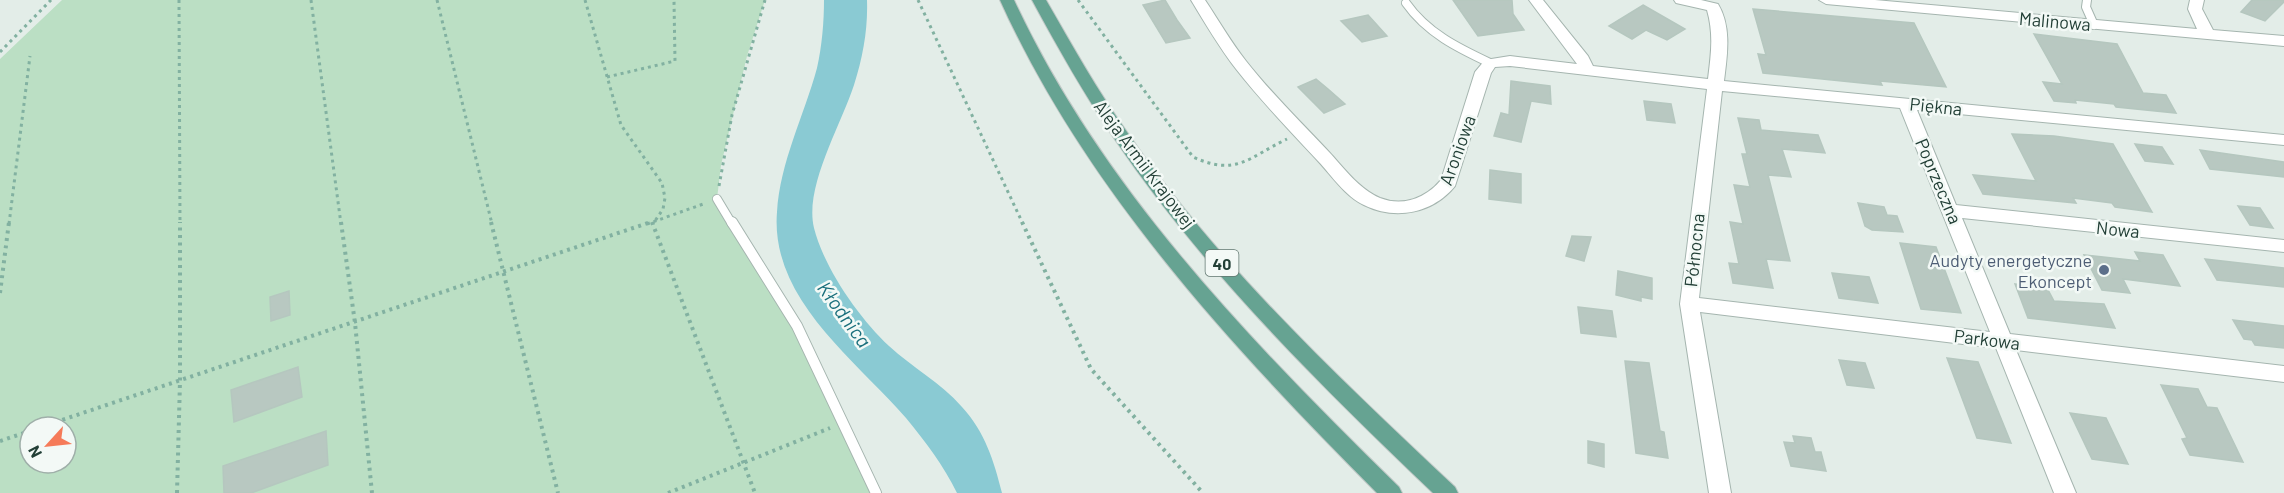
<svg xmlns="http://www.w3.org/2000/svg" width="2284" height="493" viewBox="0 0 2284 493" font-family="Barlow,sans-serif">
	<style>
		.green { fill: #bbdfc4; fill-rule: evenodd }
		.water { fill: #8acad3 }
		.building { fill: #b8c8c1; stroke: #b5c7bf; stroke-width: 1.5 }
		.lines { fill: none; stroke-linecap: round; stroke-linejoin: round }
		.lane-far1-casing { stroke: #a5b5af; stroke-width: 10 }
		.lane-casing { stroke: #a5b5af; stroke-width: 12 }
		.street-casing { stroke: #a5b5af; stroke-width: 2 }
		.primary-casing { stroke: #c1c9c7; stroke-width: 2 }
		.path-far1 { stroke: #82b1a1; stroke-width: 3; stroke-dasharray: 3 4; stroke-linecap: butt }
		.path { stroke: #82b1a1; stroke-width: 4; stroke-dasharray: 3 4.5; stroke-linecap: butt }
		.lane-far1 { stroke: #fff; stroke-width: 8 }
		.lane { stroke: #fff; stroke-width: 10 }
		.street { fill: #fff; fill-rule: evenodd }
		.primary { fill: #66a392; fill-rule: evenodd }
		.service-dot { fill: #5c6f8a; stroke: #f3f9f6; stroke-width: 2 }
		.labels { text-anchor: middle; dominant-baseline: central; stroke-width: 5; stroke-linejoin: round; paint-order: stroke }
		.shield { fill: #f3f9f6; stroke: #617770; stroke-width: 1.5 }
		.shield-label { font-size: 16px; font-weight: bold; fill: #223f36 }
		.street-label { font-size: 18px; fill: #223f36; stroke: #f3f9f6 }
		.service-label { font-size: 18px; fill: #4e5e75; stroke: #f3f9f6; text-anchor: end }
		.water-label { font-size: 20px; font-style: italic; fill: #1a6f7c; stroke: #f3f9f6 }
	</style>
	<rect width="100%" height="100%" fill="#e3ede8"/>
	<path class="green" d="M62,0H765L747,56L721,165L717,199L797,326L876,493H0V59ZM30,427H66V463H30Z"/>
	<path class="water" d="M824,0H867C868,29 863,57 854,85C841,125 804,187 814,228C824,268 859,318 889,346C913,368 940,382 962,407C985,432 994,461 1002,493H957C944,466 925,441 906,418C855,359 770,299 777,212C780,162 804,116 817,68C822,46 824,22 824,0Z"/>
	<g class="building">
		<polygon points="1165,0 1177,20 1190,38 1166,43 1143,5"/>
		<polygon points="1453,0 1512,0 1513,14 1524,30 1478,36"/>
		<polygon points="2252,0 2284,0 2284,2 2265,21 2241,12"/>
		<polygon points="1643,5 1685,29 1667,40 1646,30 1632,39 1609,26"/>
		<polygon points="1753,9 1914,23 1946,87 1880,81 1882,85 1763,73 1758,54 1766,55"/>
		<polygon points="1368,15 1387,36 1362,42 1341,21"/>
		<polygon points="2034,34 2117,44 2143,93 2166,95 2176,113 2116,107 2114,104 2075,100 2076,103 2054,101 2043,82 2062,84"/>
		<polygon points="1316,79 1328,89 1345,104 1324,113 1298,87"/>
		<polygon points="1511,81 1550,86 1551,104 1531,101 1521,142 1494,136 1501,113 1509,115"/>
		<polygon points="1644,101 1671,104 1675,123 1647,120"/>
		<polygon points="1738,118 1759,120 1761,130 1818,135 1825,153 1782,149 1791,177 1768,175 1790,261 1766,259 1773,288 1733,283 1729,263 1739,264 1730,222 1743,224 1734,185 1750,187 1742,154 1747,154"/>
		<polygon points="2012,134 2054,136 2113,144 2152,212 2115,207 2112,203 2073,198 2076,203 1983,194 1973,175 2036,181"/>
		<polygon points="2135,144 2162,147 2173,164 2145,161"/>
		<polygon points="2200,150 2284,162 2284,177 2210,169"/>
		<polygon points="1490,170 1521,174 1521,203 1489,199"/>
		<polygon points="1858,203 1884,207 1887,215 1897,216 1903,232 1872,230 1865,226"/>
		<polygon points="2238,206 2260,208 2273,228 2250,225"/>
		<polygon points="1572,236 1591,237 1584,261 1566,256"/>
		<polygon points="1900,243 1936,247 1961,313 1921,309"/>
		<polygon points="2135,252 2163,255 2180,286 2123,279 2130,293 2102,290 2084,255 2140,261"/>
		<polygon points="2205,259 2284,268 2284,287 2217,280"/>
		<polygon points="1618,271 1652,278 1652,299 1641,297 1641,301 1616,295"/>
		<polygon points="1832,273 1869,277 1878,303 1839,298"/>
		<polygon points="2015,284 2047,288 2054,301 2104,304 2115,328 2028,318"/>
		<polygon points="289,291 290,315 271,321 270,297"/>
		<polygon points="1578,307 1612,311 1616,337 1581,333"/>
		<polygon points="2233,320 2284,326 2284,348 2255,345 2252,340 2244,339"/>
		<polygon points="1947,358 1978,362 2011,443 1977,438"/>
		<polygon points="1839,360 1865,363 1874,388 1847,385"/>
		<polygon points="1625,361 1649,363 1660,431 1664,432 1668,458 1636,453"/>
		<polygon points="298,367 302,397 234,422 231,390"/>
		<polygon points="2161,385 2198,389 2207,407 2217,408 2243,462 2190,455 2182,439 2187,438"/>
		<polygon points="2070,413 2106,418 2128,464 2092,459"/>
		<polygon points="326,431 328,465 251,493 224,493 223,466"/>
		<polygon points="1793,436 1811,438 1815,452 1821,452 1826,471 1791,466 1784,442 1795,443"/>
		<polygon points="1588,441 1604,444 1604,467 1588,463"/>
	</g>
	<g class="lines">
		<defs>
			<g id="lane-far1">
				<polyline points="2087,0 2086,7 2094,25"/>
				<path d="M1406,3C1427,33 1458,48 1490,63"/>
				<polyline points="717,199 732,224"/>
			</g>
			<polyline id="lane" points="732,222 797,326 876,493"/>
			<g id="street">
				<path d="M1191,0H1205C1219,21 1231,42 1246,61C1271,93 1301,122 1329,152C1344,168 1359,189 1380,198C1403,207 1426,198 1441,180L1475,72L1485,60L1510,56L1577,64L1529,0H1543L1588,56L1593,66L1708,79C1711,55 1714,34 1707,10L1676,3L1674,0H1701L1718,4C1732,27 1727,56 1724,81L2284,135V145L1917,110L1956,205L2284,240V252L1962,218L2010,334L2284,366V382L2016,350L2076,493H2054L1996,348L1700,312L1731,493H1709L1680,304L1707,89L1510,66L1495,67L1491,73L1455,186C1433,213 1396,221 1364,205C1345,196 1332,176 1318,161C1290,131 1261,101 1236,69C1219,47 1205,23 1191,0ZM1722,91L1900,108L1990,332L1699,298Z"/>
				<polygon points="1819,0 1875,0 2197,29 2188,9 2190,0 2204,0 2202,9 2213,30 2284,36 2284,46 1826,4"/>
			</g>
			<g id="primary">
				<path d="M1000,0H1014C1102,189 1251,342 1399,487L1402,493H1377C1232,347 1086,190 1000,0Z"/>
				<path d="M1032,0H1046C1072,45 1097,90 1127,132C1218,265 1338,377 1455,487L1458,493H1433C1319,384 1205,272 1116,141C1085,96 1058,48 1032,0Z"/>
			</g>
		</defs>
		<use href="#lane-far1" class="lane-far1-casing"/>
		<use href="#lane" class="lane-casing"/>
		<use href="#street" class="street-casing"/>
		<use href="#primary" class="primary-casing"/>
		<g class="path-far1">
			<polyline points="179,0 180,224"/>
			<polyline points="311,0 341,224"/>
			<polyline points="437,0 492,224"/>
			<polyline points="585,0 621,125 662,183 665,198 663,209 653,224"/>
			<polyline points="918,0 1023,224"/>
			<path d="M1078,0L1193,157C1237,177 1249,157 1287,139"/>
			<polyline points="0,52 51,0"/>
			<polyline points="607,77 675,61 674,0"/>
			<polyline points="719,186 732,115 765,0"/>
			<polyline points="9,224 30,56"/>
			<polyline points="647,224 706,203"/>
		</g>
		<g class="path">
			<polyline points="341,222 355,323 372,493"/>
			<polyline points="491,222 558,493"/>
			<polyline points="652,222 755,493"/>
			<polyline points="1022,222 1091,369 1203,493"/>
			<polyline points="0,293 9,222"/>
			<polyline points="41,427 651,222"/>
			<polyline points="0,441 30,431"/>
			<polyline points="177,493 180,381 180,222"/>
			<polyline points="668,493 830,428"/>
		</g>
		<use href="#lane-far1" class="lane-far1"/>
		<use href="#lane" class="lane"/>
		<use href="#street" class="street"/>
		<use href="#primary" class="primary"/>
	</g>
	<circle class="service-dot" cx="2104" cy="270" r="6"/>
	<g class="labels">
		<rect class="shield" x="1205.5" y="250" width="33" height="26" rx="4.5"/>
		<g class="shield-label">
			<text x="1222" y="263">40</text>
		</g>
		<g class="street-label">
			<text transform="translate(2055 21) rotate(5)">Malinowa</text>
			<text transform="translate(1936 106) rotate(6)">Piękna</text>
			<text transform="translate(1457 150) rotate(-70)">Aroniowa</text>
			<text transform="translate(1145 164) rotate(53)">Aleja Armii Krajowej</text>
			<text transform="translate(1939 181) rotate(67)">Poprzeczna</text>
			<text transform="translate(2118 229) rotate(6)">Nowa</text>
			<text transform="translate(1694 250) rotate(-84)">Północna</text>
			<text transform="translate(1987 339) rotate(7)">Parkowa</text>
		</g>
		<g class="service-label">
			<text x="2092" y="260">Audyty energetyczne<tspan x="2092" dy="21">Ekoncept</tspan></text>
		</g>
		<g class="water-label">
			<text transform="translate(845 314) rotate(54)">Kłodnica</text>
		</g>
	</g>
	<g transform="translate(48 445) rotate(243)"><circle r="28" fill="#f3f9f6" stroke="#9fafa9" stroke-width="1.5"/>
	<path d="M0-4.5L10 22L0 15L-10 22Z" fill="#f57b59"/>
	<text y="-9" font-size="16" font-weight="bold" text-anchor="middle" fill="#223f36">N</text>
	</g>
</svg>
